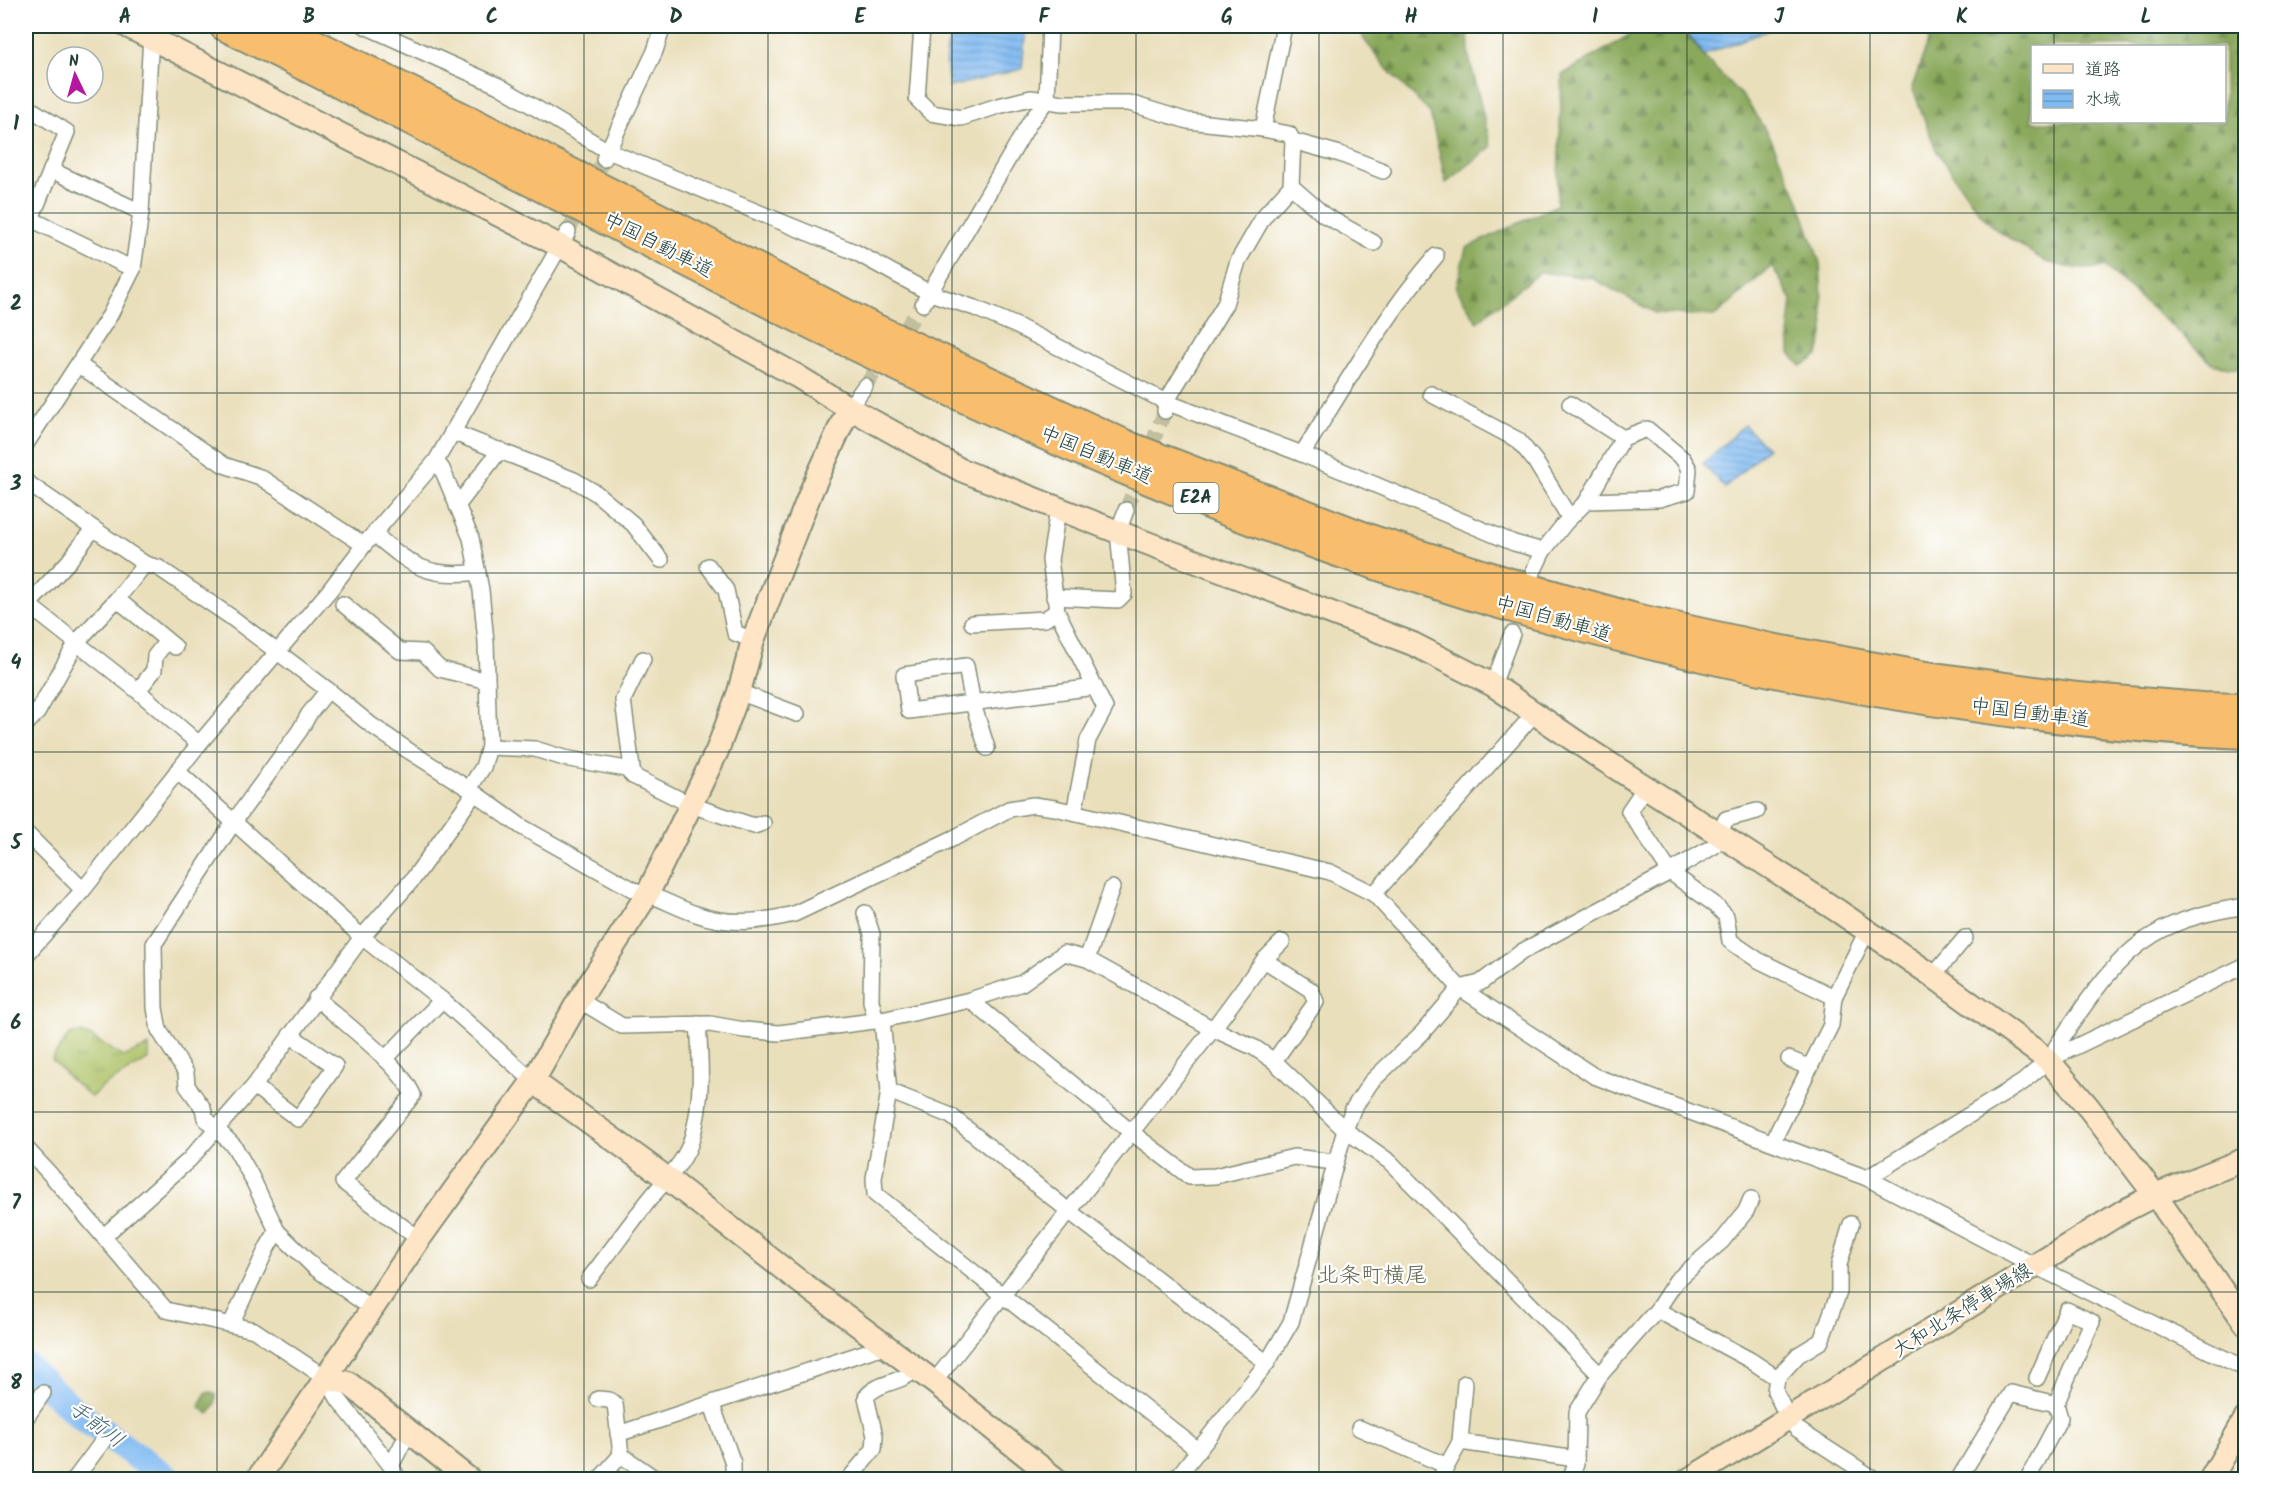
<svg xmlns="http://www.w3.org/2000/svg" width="2271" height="1505" viewBox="0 0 2271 1505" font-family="Kalam,'Klee One',sans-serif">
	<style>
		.grass { fill: url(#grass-tufts); stroke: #66804e; stroke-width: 1.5 }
		.forest { fill: url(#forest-firs); stroke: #547348; stroke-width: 1.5; fill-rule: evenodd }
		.water { fill: url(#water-rules); stroke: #507c92; stroke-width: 1.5 }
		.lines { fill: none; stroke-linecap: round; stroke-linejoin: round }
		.river { stroke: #80baf1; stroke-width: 27 }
		.street-tunnel { stroke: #c1bfa0; stroke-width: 15; stroke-dasharray: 15 8; stroke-linecap: butt }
		.street-casing { stroke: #848e78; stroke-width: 18 }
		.secondary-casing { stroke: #848e78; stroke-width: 26 }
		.highway-casing { stroke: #848e78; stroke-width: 32 }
		.street { stroke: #fff; stroke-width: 15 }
		.secondary { stroke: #fde5c5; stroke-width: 22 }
		.highway { stroke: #f9be6d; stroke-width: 28 }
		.grid { fill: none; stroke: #1f3d34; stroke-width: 1.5; stroke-opacity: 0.55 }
		.labels { text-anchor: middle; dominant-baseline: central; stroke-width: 4.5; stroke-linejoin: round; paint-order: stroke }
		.shield { fill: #fff; stroke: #627771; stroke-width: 1.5 }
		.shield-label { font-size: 18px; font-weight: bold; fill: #1f3d34 }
		.street-label { font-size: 20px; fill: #1f3d34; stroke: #fff }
		.water-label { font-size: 21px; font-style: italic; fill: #3c626d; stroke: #fff }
		.quarter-label { font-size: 22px; fill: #62654e; stroke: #fff }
		.neatline { fill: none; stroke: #1f3d34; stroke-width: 2 }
		.grid-label { font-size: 20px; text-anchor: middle; font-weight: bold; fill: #1f3d34 }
	</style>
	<defs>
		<pattern id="grass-tufts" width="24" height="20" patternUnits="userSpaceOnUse" patternTransform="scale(1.5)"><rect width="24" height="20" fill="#aec368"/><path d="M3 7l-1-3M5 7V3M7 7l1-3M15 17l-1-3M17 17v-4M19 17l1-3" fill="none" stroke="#8da056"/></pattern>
		<pattern id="forest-firs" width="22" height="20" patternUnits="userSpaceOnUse" patternTransform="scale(1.5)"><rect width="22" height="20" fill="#8aa95c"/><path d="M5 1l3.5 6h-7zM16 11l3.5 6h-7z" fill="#708b4d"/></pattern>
		<pattern id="water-rules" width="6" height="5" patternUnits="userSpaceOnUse" patternTransform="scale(1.5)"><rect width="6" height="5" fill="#80baf1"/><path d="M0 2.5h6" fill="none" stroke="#6898c4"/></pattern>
	</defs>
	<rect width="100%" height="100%" fill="#fff"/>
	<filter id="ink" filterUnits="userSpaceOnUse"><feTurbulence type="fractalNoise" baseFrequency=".0167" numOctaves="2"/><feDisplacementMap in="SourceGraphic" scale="12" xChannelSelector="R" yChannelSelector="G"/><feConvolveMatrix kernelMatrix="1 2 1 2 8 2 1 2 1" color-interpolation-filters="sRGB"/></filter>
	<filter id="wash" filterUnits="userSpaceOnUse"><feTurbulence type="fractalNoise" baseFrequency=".008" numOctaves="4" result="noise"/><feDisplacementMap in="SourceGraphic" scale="24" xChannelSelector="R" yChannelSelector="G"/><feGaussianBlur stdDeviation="1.35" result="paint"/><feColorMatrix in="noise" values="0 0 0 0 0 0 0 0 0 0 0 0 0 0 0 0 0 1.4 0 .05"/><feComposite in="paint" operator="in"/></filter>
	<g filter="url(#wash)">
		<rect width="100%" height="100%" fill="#eadfbb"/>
		<polygon class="grass" points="80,1033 92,1037 123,1057 149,1046 149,1059 103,1086 91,1097 69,1078 52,1059 69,1035"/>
		<g class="forest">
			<polygon points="1364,26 1468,26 1469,56 1491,147 1446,183 1430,113 1388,70 1363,38"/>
			<polygon points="1637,26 1681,26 1704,57 1747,101 1771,139 1798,198 1820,263 1824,330 1818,356 1801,366 1790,353 1789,327 1792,300 1772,266 1715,316 1655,313 1592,278 1540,272 1477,322 1456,288 1466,248 1557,205 1562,75 1636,31"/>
			<path d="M1926,26H2245L2246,352L2238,368L2215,365L2105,267L2086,269L2066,267L2046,262L1995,229L1978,211L1936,150L1912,87L1929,39ZM2032,46H2224V122H2032Z"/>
			<polygon points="210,1392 216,1395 215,1405 209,1414 200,1407 200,1403 206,1393"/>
		</g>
		<g class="water">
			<path d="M954,26H1026L1022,69L949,87C946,67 944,44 954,26Z"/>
			<polygon points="1683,26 1778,26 1704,55"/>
			<polygon points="1744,425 1767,448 1725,488 1703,464"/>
		</g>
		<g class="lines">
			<polyline class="river" points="26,1366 79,1415 170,1480"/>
		</g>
	</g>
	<g filter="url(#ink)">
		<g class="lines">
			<g class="street-tunnel">
				<polyline points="568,232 604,159"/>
				<polyline points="865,386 923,304"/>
				<polyline points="1126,510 1165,411"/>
			</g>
			<defs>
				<g id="street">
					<polyline points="365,26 499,86 608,151 855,252 930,293 975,308 1017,326 1166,402 1302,454 1514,543 1543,551"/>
					<polyline points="922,26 917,99 931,113 961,118 998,106 1031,98 1062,103 1129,103 1188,121 1263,129 1289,134 1293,141 1340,154 1383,171"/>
					<polyline points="26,106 67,132 31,219 133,269"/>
					<polyline points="1263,129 1284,26"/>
					<polyline points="604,159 655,51 663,26"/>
					<polyline points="51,170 141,212"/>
					<polyline points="1291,186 1324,215 1374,243"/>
					<polyline points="923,304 1030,122 1047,100 1050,26"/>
					<polyline points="79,365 224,465 260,477 364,545"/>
					<polyline points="1431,394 1518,440 1535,461 1569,517"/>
					<polyline points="1570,404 1623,438"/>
					<polyline points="849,408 865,386"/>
					<polyline points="1165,411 1166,402 1225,304 1238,261 1264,216 1291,186 1293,141"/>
					<polyline points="452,432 574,480 596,493 633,524 661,560"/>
					<polyline points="26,444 110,315 133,269 141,212 151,36"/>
					<path d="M1302,454C1344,387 1384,316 1436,256"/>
					<polyline points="436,461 442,469 471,538 481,590 486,642 489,747 483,767 469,789"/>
					<path d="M26,482L145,564L159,568L231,617L328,690L371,725L409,751L469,789L522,827L634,890C656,895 675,907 696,914C729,926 761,922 794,914L954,838L1009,809L1033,805L1055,808L1330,872L1374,894L1460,988L1594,1076L1867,1178L2035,1266L2246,1369"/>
					<polyline points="457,506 500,450"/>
					<polyline points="1058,509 1050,560 1057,611 1105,708 1088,740 1076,803"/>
					<path d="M374,534C411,565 427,579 478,572"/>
					<polyline points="708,566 726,590 735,633 753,640"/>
					<polyline points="1534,570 1543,551 1565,523 1587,501 1623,438 1647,429 1683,459 1689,469 1687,491 1659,499 1587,501"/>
					<polyline points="1054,597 1118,600 1124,594 1118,532 1126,510"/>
					<polyline points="117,599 175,647"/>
					<polyline points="26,603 138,691 199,744"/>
					<polyline points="343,604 400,651 423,652 440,669 487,681"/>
					<polyline points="28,605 69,561 93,529"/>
					<polyline points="972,623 1045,619 1057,611"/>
					<polyline points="1493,685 1512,634"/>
					<polyline points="328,690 309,714 300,730 233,823 154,944 155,1008 159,1030 186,1073 187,1086 203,1108 205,1118 234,1146 251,1176 277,1231 315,1268 372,1309"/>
					<polyline points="138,691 154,670 155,656 167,641"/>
					<polyline points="739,692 797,714"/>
					<polyline points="26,724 37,713 77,642 117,599 145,564"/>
					<polyline points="489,747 535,749 564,758 626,769 633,776 691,805 754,826 763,823"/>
					<polyline points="987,748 973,704 966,666 904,675 909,711 1095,687"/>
					<polyline points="177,771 362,937 442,1000 533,1081"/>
					<polyline points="633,776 623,700 643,659"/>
					<polyline points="1646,786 1629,811 1670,872 1714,904 1726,916 1730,941 1758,960 1834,997"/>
					<polyline points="26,833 83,890"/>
					<polyline points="1374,894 1534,714"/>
					<polyline points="865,913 872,934 871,1001 876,1020"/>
					<polyline points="26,955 83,890 199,744 329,591 364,545 436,461 568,232"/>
					<polyline points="1087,959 1112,888"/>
					<polyline points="1264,960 1311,990 1316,1002 1274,1061"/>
					<polyline points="1933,976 1965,938"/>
					<path d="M316,998C343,1022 399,1063 413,1095L343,1182L419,1239"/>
					<polyline points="579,1000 622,1026 710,1024 744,1030 779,1033 882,1020 970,1000 1022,983 1064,953 1087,959 1213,1029 1255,1048 1274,1061 1345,1130 1390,1162 1600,1375"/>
					<polyline points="970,1000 1131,1132 1190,1177 1215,1176 1294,1157 1334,1162"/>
					<polyline points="882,1020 889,1091 874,1178 875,1194 1199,1451"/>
					<path d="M2059,1055L2056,1047C2082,1009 2112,959 2153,935C2180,918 2214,911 2246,906"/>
					<polyline points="385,1059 442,1000"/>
					<polyline points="1789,1059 1810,1068"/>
					<polyline points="254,1086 298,1119 335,1066 290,1035"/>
					<polyline points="889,1091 951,1116 1070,1212 1267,1363"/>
					<polyline points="1776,1135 1831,1025 1834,997 1867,931"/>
					<polyline points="26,1148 50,1174 166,1310 254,1330 326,1378 339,1400 391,1466 399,1480"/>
					<polyline points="1867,1178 2023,1082 2048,1060 2246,965"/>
					<polyline points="1851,1224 1839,1265 1839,1292 1821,1341 1798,1355 1777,1378 1775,1391 1788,1418 1797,1429 1876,1480"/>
					<polyline points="104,1236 189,1160 254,1086 362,937 413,879 474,794"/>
					<path d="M589,1279C611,1251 631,1222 653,1195C668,1177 686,1161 692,1138C703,1100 701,1063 698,1024"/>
					<polyline points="1657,1310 1750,1360 1777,1378"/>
					<polyline points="231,1324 268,1246 277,1231"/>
					<polyline points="934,1382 1213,1029 1264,960 1282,942"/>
					<polyline points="598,1399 609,1400 615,1404 621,1455 657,1480"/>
					<polyline points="712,1405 733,1463 733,1474 729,1480"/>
					<polyline points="26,1418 43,1393"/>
					<polyline points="1359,1428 1445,1465"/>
					<polyline points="618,1434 884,1346"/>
					<polyline points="1460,1442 1465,1383"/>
					<polyline points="391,1466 409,1431"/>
					<polyline points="74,1480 103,1441"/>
					<polyline points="599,1480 621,1455"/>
					<path d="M848,1480L874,1449L875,1436L866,1397C878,1381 902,1384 915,1369"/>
					<polyline points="1175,1480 1267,1363 1291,1322 1345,1130 1353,1109 1371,1082 1422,1033 1460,988 1480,983 1523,951 1670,872 1714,846 1726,819 1757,811"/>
					<polyline points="1439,1480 1460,1442 1576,1459"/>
					<polyline points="1570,1480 1576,1464 1577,1412 1600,1375 1657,1310 1676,1281 1722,1241 1746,1211 1751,1199"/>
					<polyline points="1958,1480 2011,1393 2056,1404"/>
					<polyline points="2027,1480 2060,1418 2056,1404 2092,1322 2067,1310 2037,1378"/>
				</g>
				<g id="secondary">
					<polyline points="127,26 560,246 797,376 849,408 961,470 1118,532 1413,644 1493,685 1593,753 1838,911 1933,976 2048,1060 2089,1108 2155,1195 2246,1324"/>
					<polyline points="533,1081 668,1179 795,1278 934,1382 1057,1480"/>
					<polyline points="326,1378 348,1383 470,1480"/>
					<polyline points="257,1480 419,1239 533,1081 579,1000 648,893 717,751 739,692 753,640 812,489 849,408"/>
					<polyline points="1688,1480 2122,1212 2155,1195 2246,1159"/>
					<polyline points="2210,1480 2246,1418"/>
				</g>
				<g id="highway">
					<path d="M224,26C523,173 814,337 1120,468C1398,586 1687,668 1986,709C2072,721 2159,731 2246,734"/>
					<polyline points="279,26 480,126 868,325 1131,447 1373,540 1511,583 1635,618 1771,648 1920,675 2078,697 2202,707 2246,708"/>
				</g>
			</defs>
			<use href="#street" class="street-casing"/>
			<use href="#secondary" class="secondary-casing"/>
			<use href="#highway" class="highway-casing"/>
			<use href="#street" class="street"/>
			<use href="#secondary" class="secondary"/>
			<use href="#highway" class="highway"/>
		</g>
	</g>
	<path class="grid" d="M217,26V1480M400,26V1480M584,26V1480M768,26V1480M952,26V1480M1136,26V1480M1319,26V1480M1503,26V1480M1687,26V1480M1870,26V1480M2054,26V46M2054,122V1480M26,213H2246M26,393H2246M26,573H2246M26,752H2246M26,932H2246M26,1112H2246M26,1292H2246"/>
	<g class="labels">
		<rect class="shield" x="1173.5" y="483" width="45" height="30" rx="4.5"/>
		<g class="shield-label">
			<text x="1196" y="498">E2A</text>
		</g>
		<g class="street-label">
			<text transform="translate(658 246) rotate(27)">中国自動車道</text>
			<text transform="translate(1096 456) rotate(23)">中国自動車道</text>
			<text transform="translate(1553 620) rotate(16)">中国自動車道</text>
			<text transform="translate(2030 714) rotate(7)">中国自動車道</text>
			<text transform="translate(1963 1311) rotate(-32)">大和北条停車場線</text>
		</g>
		<g class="water-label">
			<text transform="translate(96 1425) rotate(37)">手前川</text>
		</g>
		<g class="quarter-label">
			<text x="1372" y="1276">北条町横尾</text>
		</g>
	</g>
	<rect width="2271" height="1505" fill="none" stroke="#fff" stroke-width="66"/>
	<rect x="2031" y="45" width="195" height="78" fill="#ffffff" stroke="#a5b1ae" stroke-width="1.5"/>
	<rect x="2043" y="64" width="30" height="9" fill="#fde5c5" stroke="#a5b1ae" stroke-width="1.5"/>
	<text x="2085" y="75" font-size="18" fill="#1f3d34">道路</text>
	<rect x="2043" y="90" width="30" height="18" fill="url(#water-rules)" stroke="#a5b1ae" stroke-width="1.5"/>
	<text x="2085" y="105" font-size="18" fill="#1f3d34">水域</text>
	<g transform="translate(75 75) rotate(355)"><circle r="28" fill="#ffffff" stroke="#a5b1ae" stroke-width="1.5"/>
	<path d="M0-4.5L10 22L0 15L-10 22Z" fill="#b5179e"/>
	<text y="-9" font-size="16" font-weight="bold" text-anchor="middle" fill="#1f3d34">N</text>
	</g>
	<rect x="33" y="33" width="2205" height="1439" class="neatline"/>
	<g class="grid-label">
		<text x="125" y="23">A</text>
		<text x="309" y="23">B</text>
		<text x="492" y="23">C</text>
		<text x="676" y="23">D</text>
		<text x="860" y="23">E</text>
		<text x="1044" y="23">F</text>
		<text x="1227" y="23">G</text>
		<text x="1411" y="23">H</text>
		<text x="1595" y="23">I</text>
		<text x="1779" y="23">J</text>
		<text x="1962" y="23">K</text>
		<text x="2146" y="23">L</text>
		<text x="16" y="130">1</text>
		<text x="16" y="310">2</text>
		<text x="16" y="490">3</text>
		<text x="16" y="669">4</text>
		<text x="16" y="849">5</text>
		<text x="16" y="1029">6</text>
		<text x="16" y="1209">7</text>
		<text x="16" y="1389">8</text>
	</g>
</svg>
